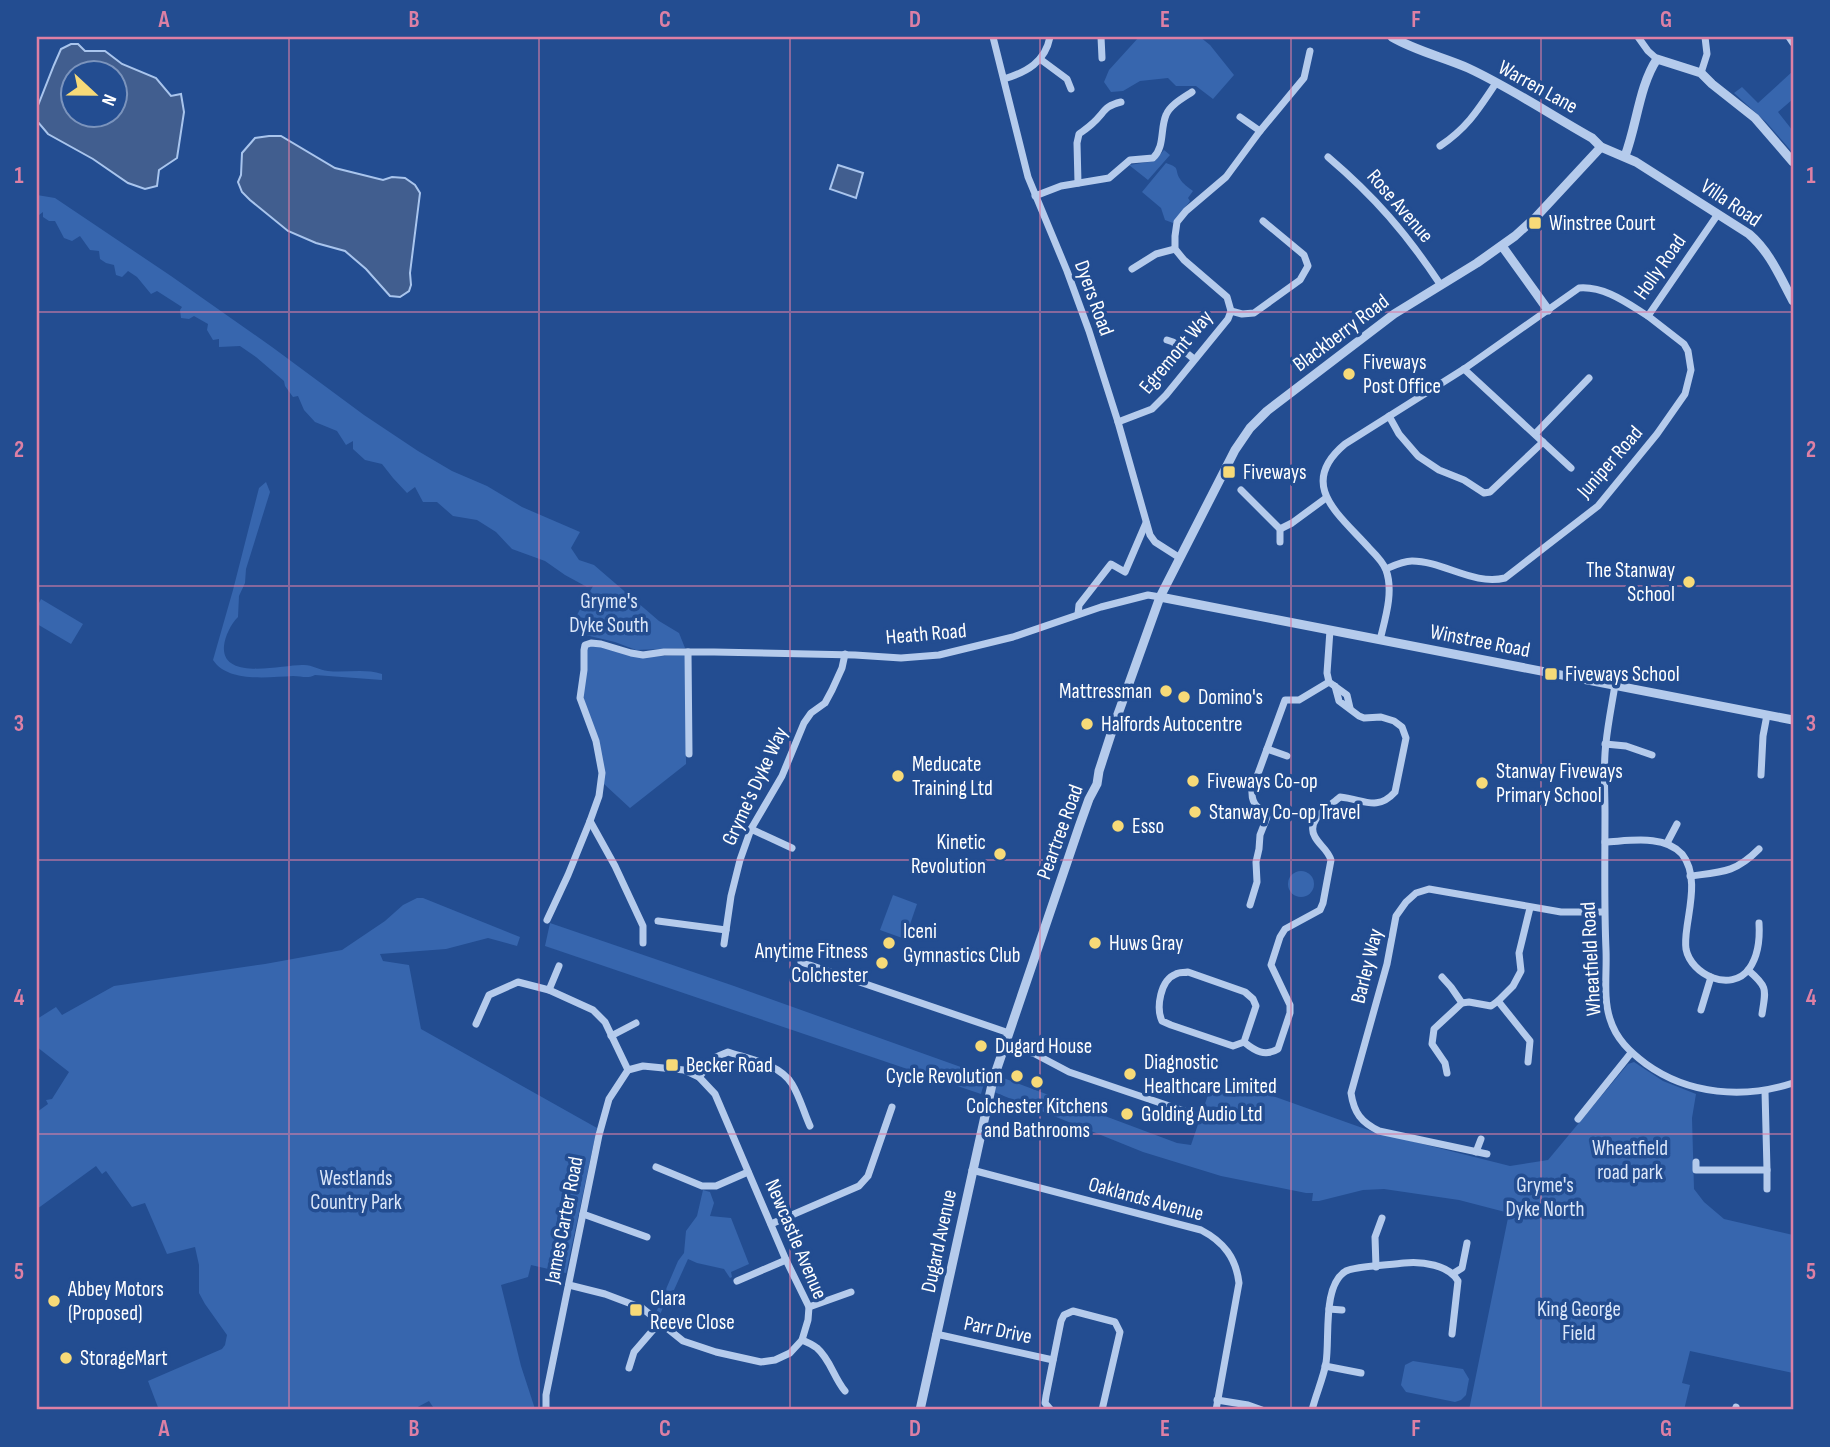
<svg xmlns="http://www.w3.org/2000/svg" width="1830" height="1447" viewBox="0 0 1830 1447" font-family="'Sofia Sans Condensed',sans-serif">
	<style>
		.green { fill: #3766ae }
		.water { fill: #415e8f; stroke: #a9c5ed; stroke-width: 2; fill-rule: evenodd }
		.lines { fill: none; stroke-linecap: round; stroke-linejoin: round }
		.minor { stroke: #b5cbec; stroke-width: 7 }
		.tertiary { stroke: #b5cbec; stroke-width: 9 }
		.grid { fill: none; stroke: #dd80a5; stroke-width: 2; stroke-opacity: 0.55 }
		.poi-dot { fill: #f7da78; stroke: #234d91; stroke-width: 2.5 }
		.labels { text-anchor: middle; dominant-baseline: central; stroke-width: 7; stroke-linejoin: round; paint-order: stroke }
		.street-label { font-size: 21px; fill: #fff; stroke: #234d91 }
		.poi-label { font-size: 21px; fill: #fff; stroke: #234d91; text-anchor: start }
		.park-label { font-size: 21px; fill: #dae6f9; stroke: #234d91 }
		.neatline { fill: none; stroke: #dd80a5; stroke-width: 2.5 }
		.grid-label { font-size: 23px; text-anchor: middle; font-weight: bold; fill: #dd80a5 }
	</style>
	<rect width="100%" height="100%" fill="#234d91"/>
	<g class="green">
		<polygon points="1139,37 1200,37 1210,45 1234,75 1213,99 1196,86 1176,86 1168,78 1140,81 1123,91 1111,92 1104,82 1109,70"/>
		<polygon points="1793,71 1793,99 1778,112 1793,131 1793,153 1766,122 1734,93 1742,87 1758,103"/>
		<polygon points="1164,150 1170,155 1148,180 1129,165 1155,161"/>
		<path d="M1166,163C1181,168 1174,169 1180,179C1182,183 1189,188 1193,191L1188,198L1190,201L1173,223L1165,220L1161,208L1142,192Z"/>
		<polygon points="37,195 55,198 171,276 272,347 364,415 418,451 452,471 487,486 522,507 580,532 571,548 579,560 594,565 659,621 679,633 685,648 636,650 615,642 577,633 573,622 593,586 587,587 565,575 545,561 512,549 496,532 477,520 453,516 437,502 423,502 415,487 407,493 393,478 382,464 365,460 353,449 353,441 346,445 337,431 315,422 304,410 298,396 293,397 285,386 284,381 256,357 240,346 219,347 219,339 213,340 207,330 208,324 194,316 189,319 181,318 180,310 182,307 157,291 151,294 137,277 128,271 122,277 116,275 114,265 106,263 100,259 99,251 90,250 80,236 72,241 64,238 55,221 49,221 43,217 43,212 39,215 37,214"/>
		<path d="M266,482L270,492L246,569L245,583L239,596L238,617C231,624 225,636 224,646C221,681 282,665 302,665C311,664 319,670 328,671C346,673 364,668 382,674V680L315,675C307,679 302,676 293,676C269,677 228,683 213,660L233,590L259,488Z"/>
		<polygon points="41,599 83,624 71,644 37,624 37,607"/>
		<polygon points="591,643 643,657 686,655 686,764 630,808 604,784 592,729 581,689 584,650"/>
		<circle cx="1301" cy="884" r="13"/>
		<polygon points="893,895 917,904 905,939 880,930"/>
		<polygon points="417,898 423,898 520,937 517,946 488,938 446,949 380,954 383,961 409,965 421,1029 597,1128 566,1273 531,1265 528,1277 501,1285 521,1366 535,1409 435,1410 429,1401 412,1410 159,1410 148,1381 222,1349 225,1345 227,1335 205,1304 199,1293 199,1265 195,1247 167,1254 145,1203 132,1207 106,1171 102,1174 96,1166 37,1209 37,1112 48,1104 46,1100 52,1099 69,1072 37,1047 37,1019 56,1007 62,1015 114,986 265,964 342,950 385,921 403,905"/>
		<polygon points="550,923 734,986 986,1076 981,1094 545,946"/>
		<polygon points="1634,1062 1663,1081 1696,1094 1692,1118 1694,1189 1704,1202 1724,1219 1793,1235 1793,1373 1690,1351 1682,1383 1690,1385 1684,1410 1469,1410 1509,1213 1459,1200 1384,1189 1363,1190 1319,1201 1312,1201 1313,1193 1306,1193 1221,1176 1143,1152 994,1092 998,1076 1177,1143 1191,1145 1210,1089 1235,1097 1242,1085 1371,1131 1510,1166 1548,1160 1628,1064"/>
		<polygon points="703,1190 710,1192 714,1203 710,1216 731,1218 749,1264 731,1272 732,1277 730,1278 724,1269 697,1263 688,1259 674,1290 670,1291 659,1317 655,1315 678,1261 684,1253 686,1231 697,1216"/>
		<polygon points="1413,1361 1463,1369 1469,1379 1466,1395 1461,1400 1455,1402 1406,1392 1401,1385 1405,1365"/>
	</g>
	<g class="water">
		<path d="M71,44H78L85,51H105L122,64L156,78L171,96L181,94L184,112L177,158L159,170L157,186L145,189L128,183L93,159L48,134L37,121V108L54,65L61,49ZM74,74H116V116H74Z"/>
		<polygon points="269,136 281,136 335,168 383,180 392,177 405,178 415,185 420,193 410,273 411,285 409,291 400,297 390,296 366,269 345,251 316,243 288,231 250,200 242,192 238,182 241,175 242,153 255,138"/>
		<polygon points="838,165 863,173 856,198 830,189"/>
	</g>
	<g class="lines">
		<g class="minor">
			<polyline points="993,37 1028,177 1067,271 1089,331 1118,422 1150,535 1155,542 1180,558"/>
			<polyline points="1101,37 1102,58"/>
			<polyline points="1638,37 1648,51 1657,59"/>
			<polyline points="1789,37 1793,43"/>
			<polyline points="1040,59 1067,79 1071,89"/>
			<polyline points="1701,73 1707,54 1705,37"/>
			<path d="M1004,79C1027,72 1045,62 1050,37"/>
			<polyline points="1240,117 1260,131"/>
			<path d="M1440,146C1467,128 1478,110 1496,83"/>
			<path d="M1328,157C1375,197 1406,233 1440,284"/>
			<path d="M1078,183L1077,143L1079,134C1083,131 1089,127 1093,123C1105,112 1104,106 1121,102"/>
			<path d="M1035,196L1061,186L1109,178L1130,160L1153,158C1165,147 1160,129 1166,115C1170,105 1183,98 1192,92"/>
			<polyline points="1132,269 1156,254 1175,249"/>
			<polyline points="1231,311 1242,314 1254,313 1300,280 1308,266 1304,255 1263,221"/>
			<polyline points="1167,340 1173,342 1194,359"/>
			<polyline points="1464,369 1571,468"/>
			<polyline points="1389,416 1399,434 1418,456 1439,470 1464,480 1484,493 1490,492 1543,442"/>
			<polyline points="1118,422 1152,409 1166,395 1228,319 1231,311 1227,297 1184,260 1175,249 1175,236 1177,222 1186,211 1226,177 1260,131 1304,78 1310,51"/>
			<polyline points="1535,434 1589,378"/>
			<polyline points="1241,490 1280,529 1280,542"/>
			<polyline points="1280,529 1292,523 1326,498"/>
			<path d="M1386,569C1395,565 1403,561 1412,561C1443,561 1474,586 1505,578L1598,506L1657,434L1685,394L1691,370L1688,351L1684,344L1648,316"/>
			<polyline points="1078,614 1079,605 1111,564 1125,572 1146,523"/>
			<polyline points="1330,630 1327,673 1329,682 1347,695 1350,708"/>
			<path d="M1380,640C1385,619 1394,592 1386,570C1383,562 1376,555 1370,549C1340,515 1296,485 1345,444L1464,369L1579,288C1605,286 1627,303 1648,316L1718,214"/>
			<polyline points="688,652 689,754"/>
			<path d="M1615,685C1612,704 1608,723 1606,743C1603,765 1605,789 1605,812C1605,858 1604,904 1606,950C1607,973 1603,998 1610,1019C1616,1039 1630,1052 1646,1064C1689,1095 1744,1099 1793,1083"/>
			<polyline points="1605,744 1626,746 1652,755"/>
			<polyline points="1267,749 1287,756"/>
			<polyline points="1761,775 1763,736 1767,715"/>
			<path d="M1276,814C1261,810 1251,808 1252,790L1285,700H1299L1329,682"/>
			<polyline points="751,829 792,848"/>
			<path d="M1605,842C1629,841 1664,834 1682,854C1698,874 1690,905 1687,927C1686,934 1685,942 1686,949C1691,975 1731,993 1749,969C1759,955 1760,939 1759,923"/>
			<polyline points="1667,843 1677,824"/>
			<path d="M1690,876C1722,872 1735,873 1759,849"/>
			<polyline points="1250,905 1257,882 1256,862 1259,849 1260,835 1269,812"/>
			<polyline points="547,920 568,875 590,821"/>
			<polyline points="658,921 726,930"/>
			<polyline points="643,943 643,926 615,866 590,821 599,796 602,773 596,741 580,698 584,670 584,650 585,645 591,643 601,644 631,653 643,655 664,652 714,652 855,655 901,658 939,655 1013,637 1101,607 1148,595 1160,597"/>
			<polyline points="724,944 731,896 740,860 751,829 782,776 804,723 811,713 825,703 832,690 842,668 845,654"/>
			<polyline points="801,962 1009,1033"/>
			<path d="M1748,970C1768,987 1766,989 1762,1014"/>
			<polyline points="1442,977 1451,987 1462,1003"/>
			<polyline points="549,990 559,966"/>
			<polyline points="1498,1001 1530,1041 1528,1062"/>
			<polyline points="1701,1010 1711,977"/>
			<polyline points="476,1024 489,995 518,982 549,990 593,1010 605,1022 628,1070"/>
			<polyline points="611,1036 636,1023"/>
			<path d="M1244,1042L1256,1006L1253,999L1245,992L1188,972C1184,973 1179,972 1176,974C1160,980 1156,1008 1162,1021L1171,1025L1233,1046L1244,1042C1255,1051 1265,1057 1278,1049L1290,1013V1005L1271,965L1280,937L1285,929L1320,910L1323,903L1331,860C1328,850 1320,846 1315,837C1305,820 1329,807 1340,797C1363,799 1377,812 1395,792L1406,738L1402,727L1394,721L1381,717L1364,718L1359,716L1339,701L1335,686"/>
			<polyline points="1006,1045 1035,1054 1069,1072 1193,1114"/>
			<polyline points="1447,1073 1445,1063 1432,1044 1434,1029 1462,1003 1469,1002 1491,1006 1498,1001 1513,986 1521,971 1519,953 1530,908"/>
			<path d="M699,1077L716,1057L728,1052C749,1059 780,1064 792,1084C800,1097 804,1113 810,1126"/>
			<polyline points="1578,1119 1631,1053"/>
			<polyline points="1476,1152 1481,1139"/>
			<path d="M1487,1154L1379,1131C1361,1122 1354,1113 1351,1093L1387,964L1396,916L1406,902L1416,893L1429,889L1561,912H1604"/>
			<polyline points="1696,1162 1696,1170 1767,1170 1765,1091"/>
			<polyline points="656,1167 702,1186 716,1186 748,1172"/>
			<path d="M972,1170L1201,1230C1224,1242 1236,1258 1239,1283L1216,1410"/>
			<polyline points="1767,1189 1767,1170"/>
			<polyline points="583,1214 647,1237"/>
			<polyline points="771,1224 859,1186 868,1176 892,1107"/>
			<polyline points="1376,1267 1375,1237 1382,1218"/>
			<polyline points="1454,1273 1462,1268 1467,1243"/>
			<polyline points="737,1281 786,1260"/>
			<polyline points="809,1307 851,1292"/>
			<polyline points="1329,1309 1342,1310"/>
			<polyline points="936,1334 1053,1360"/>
			<path d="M802,1340C807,1342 813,1345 817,1348C830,1359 834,1378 845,1391"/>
			<polyline points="1325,1366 1361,1373"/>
			<polyline points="629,1368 634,1352 659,1323"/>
			<polyline points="1217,1400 1248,1405 1262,1410"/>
			<polyline points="546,1410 546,1395 599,1135 609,1099 628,1070 643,1066 684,1070 699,1077 715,1094 786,1260 809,1307 808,1320 802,1340 790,1353 775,1360 761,1362 716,1352 683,1341 642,1308 605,1294 569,1285"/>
			<polyline points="1051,1410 1045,1403 1046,1396 1061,1321 1064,1315 1073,1311 1115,1322 1120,1332 1102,1410"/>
			<path d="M1312,1410C1316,1394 1323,1379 1326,1363C1330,1338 1322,1285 1346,1271C1356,1266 1391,1265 1404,1263C1422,1261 1449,1265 1458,1281L1452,1334"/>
			<polyline points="1735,1410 1736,1407"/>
		</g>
		<g class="tertiary">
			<path d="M1392,37C1416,51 1443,57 1468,68C1511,88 1551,115 1592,138L1601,147L1636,162L1749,234C1770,252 1780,277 1793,301"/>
			<path d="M1625,156C1637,125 1639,86 1657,59L1701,73L1712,84L1755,118L1793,162"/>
			<polyline points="1502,246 1548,310"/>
			<polyline points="1160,597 1793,720"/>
			<polyline points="920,1410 993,1080 1079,827 1089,799 1097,784 1099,771 1113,728 1160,597 1235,450 1250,428 1267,411 1394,314 1477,263 1515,236 1536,217 1601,147"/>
		</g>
	</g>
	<path class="grid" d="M289,37V1410M539,37V1410M790,37V1410M1040,37V1410M1291,37V1410M1541,37V1410M37,312H1793M37,586H1793M37,860H1793M37,1134H1793"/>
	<g class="poi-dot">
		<rect x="1528" y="216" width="14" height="14" rx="3.5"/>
		<circle cx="1349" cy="374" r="7"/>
		<rect x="1222" y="465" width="14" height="14" rx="3.5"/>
		<circle cx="1689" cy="582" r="7"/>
		<rect x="1544" y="667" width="14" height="14" rx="3.5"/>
		<circle cx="1166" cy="691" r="7"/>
		<circle cx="1184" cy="697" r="7"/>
		<circle cx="1087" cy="724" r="7"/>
		<circle cx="898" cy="776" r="7"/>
		<circle cx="1193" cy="781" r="7"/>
		<circle cx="1482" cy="783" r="7"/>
		<circle cx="1195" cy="812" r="7"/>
		<circle cx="1118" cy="826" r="7"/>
		<circle cx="1000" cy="854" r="7"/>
		<circle cx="889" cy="943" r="7"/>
		<circle cx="1095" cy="943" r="7"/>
		<circle cx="882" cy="963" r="7"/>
		<circle cx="981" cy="1046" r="7"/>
		<rect x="665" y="1058" width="14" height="14" rx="3.5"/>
		<circle cx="1130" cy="1074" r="7"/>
		<circle cx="1017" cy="1076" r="7"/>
		<circle cx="1037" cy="1082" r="7"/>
		<circle cx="1127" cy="1114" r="7"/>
		<circle cx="54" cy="1301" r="7"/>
		<rect x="629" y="1303" width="14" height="14" rx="3.5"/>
		<circle cx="66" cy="1358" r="7"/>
	</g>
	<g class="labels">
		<g class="street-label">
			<text transform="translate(1538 87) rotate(29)">Warren Lane</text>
			<text transform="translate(1731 203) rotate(34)">Villa Road</text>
			<text transform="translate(1400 206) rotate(49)">Rose Avenue</text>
			<text transform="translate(1660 267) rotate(-55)">Holly Road</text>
			<text transform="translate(1094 298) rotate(70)">Dyers Road</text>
			<text transform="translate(1341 333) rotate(-37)">Blackberry Road</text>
			<text transform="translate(1176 352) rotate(-50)">Egremont Way</text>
			<text transform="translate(1610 462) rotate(-49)">Juniper Road</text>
			<text transform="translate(926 634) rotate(-5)">Heath Road</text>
			<text transform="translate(1480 641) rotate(11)">Winstree Road</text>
			<text transform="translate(755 786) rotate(-65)">Gryme's Dyke Way</text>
			<text transform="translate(1060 832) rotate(-70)">Peartree Road</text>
			<text transform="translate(1591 959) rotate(-93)">Wheatfield Road</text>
			<text transform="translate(1367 966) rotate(-76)">Barley Way</text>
			<text transform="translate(1146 1199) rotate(15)">Oaklands Avenue</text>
			<text transform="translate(564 1220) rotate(-79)">James Carter Road</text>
			<text transform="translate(796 1239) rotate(67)">Newcastle Avenue</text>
			<text transform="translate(939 1241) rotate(-78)">Dugard Avenue</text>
			<text transform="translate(998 1330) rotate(12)">Parr Drive</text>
		</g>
		<g class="poi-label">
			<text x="1549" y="223">Winstree Court</text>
			<text x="1363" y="362">Fiveways<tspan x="1363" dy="24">Post Office</tspan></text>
			<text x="1243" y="472">Fiveways</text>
			<text x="1675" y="570" text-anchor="end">The Stanway<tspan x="1675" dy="24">School</tspan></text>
			<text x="1565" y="674">Fiveways School</text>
			<text x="1152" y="691" text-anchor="end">Mattressman</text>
			<text x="1198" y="697">Domino's</text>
			<text x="1101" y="724">Halfords Autocentre</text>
			<text x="912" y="764">Meducate<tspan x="912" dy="24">Training Ltd</tspan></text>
			<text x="1496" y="771">Stanway Fiveways<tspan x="1496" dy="24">Primary School</tspan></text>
			<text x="1207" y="781">Fiveways Co-op</text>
			<text x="1209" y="812">Stanway Co-op Travel</text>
			<text x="1132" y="826">Esso</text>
			<text x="986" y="842" text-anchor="end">Kinetic<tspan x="986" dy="24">Revolution</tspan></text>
			<text x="903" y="931">Iceni<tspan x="903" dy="24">Gymnastics Club</tspan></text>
			<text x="1109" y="943">Huws Gray</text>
			<text x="868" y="951" text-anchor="end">Anytime Fitness<tspan x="868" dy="24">Colchester</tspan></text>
			<text x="995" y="1046">Dugard House</text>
			<text x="1144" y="1062">Diagnostic<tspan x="1144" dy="24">Healthcare Limited</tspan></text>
			<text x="686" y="1065">Becker Road</text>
			<text x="1003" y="1076" text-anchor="end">Cycle Revolution</text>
			<text x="1037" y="1106" text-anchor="middle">Colchester Kitchens<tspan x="1037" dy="24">and Bathrooms</tspan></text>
			<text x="1141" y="1114">Golding Audio Ltd</text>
			<text x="68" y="1289">Abbey Motors<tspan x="68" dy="24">(Proposed)</tspan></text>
			<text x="650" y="1298">Clara<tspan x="650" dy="24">Reeve Close</tspan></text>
			<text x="80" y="1358">StorageMart</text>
		</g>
		<g class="park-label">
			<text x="609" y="601">Gryme's<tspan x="609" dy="24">Dyke South</tspan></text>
			<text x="1630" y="1148">Wheatfield<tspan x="1630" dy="24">road park</tspan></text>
			<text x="356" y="1178">Westlands<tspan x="356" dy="24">Country Park</tspan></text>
			<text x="1545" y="1185">Gryme's<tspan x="1545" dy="24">Dyke North</tspan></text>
			<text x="1579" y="1309">King George<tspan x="1579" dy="24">Field</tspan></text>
		</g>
	</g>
	<rect width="1830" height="1447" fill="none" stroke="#234d91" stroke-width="77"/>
	<g transform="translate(94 94) rotate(112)"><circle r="33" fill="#234d91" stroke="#7b94bd" stroke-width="2"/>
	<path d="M0-5L12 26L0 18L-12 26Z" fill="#f7da78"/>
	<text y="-10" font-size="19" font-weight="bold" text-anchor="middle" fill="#ffffff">N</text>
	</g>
	<rect x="38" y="38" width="1754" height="1370" class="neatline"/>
	<g class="grid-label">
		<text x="164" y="27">A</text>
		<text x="414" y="27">B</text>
		<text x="665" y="27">C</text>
		<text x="915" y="27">D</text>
		<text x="1165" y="27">E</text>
		<text x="1416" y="27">F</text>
		<text x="1666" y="27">G</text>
		<text x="19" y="183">1</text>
		<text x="1811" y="183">1</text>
		<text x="19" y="457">2</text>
		<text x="1811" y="457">2</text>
		<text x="19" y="731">3</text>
		<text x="1811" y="731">3</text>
		<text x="19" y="1005">4</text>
		<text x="1811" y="1005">4</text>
		<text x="19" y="1279">5</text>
		<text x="1811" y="1279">5</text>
		<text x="164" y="1436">A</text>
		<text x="414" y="1436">B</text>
		<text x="665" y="1436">C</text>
		<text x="915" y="1436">D</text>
		<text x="1165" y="1436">E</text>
		<text x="1416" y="1436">F</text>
		<text x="1666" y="1436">G</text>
	</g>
</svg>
